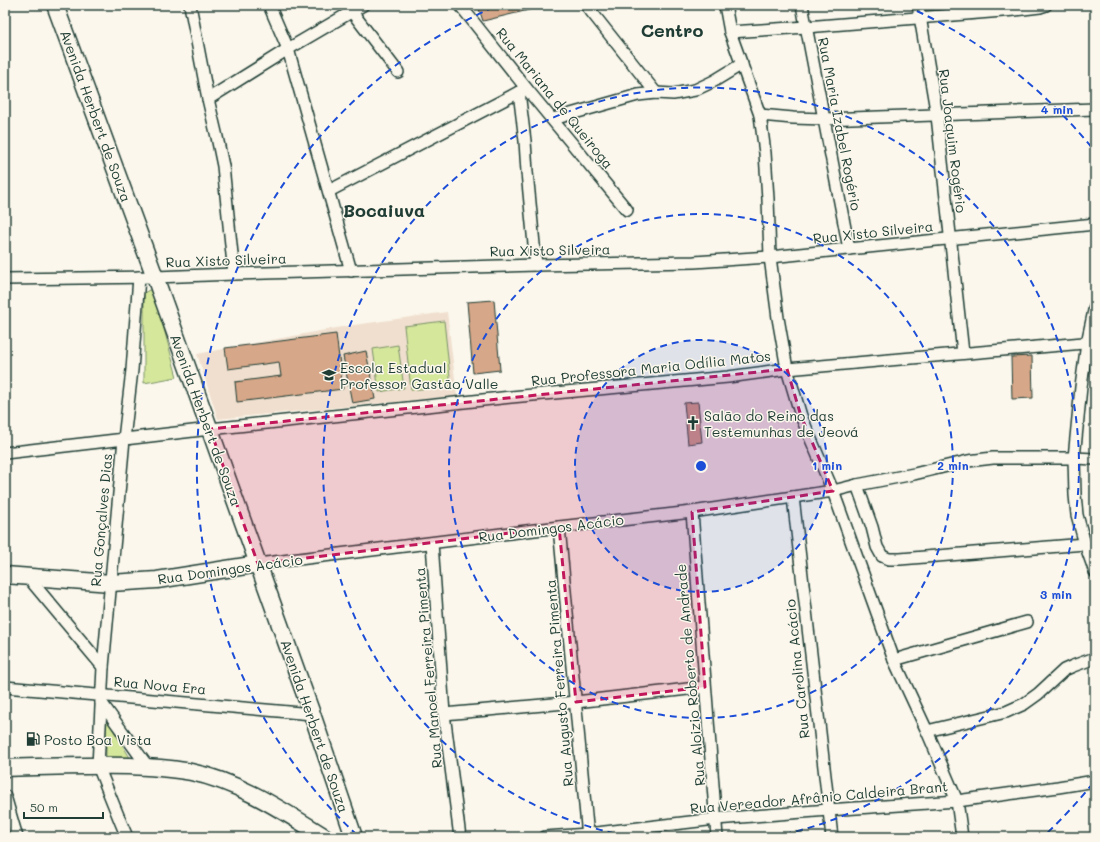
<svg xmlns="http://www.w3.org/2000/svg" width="1100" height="842" viewBox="0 0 1100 842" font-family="Mali,sans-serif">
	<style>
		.built { fill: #f0dfce }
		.green { fill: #d5e79b; stroke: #7a9268 }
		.building { fill: #d7a789; stroke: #1f3d34 }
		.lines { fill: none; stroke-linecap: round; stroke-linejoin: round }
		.street-casing { stroke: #1f3d34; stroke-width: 14 }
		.secondary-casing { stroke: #1f3d34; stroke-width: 19 }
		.street { stroke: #fbf7ec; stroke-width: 11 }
		.secondary { stroke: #fbf7ec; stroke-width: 16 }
		.marked { fill: #c2185b; fill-opacity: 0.2; stroke: #c2185b; stroke-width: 3; stroke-dasharray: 8 5; stroke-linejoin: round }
		.ring { fill: none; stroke: #1d4ed8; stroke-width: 2; stroke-dasharray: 7 5 }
		.labels { text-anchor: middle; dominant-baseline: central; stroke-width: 3; stroke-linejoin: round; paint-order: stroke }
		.street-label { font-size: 14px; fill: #1f3d34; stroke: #fbf7ec }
		.poi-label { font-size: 14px; fill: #1f3d34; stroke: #fbf7ec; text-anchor: start }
		.district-label { font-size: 18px; font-weight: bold; fill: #1f3d34; stroke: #fbf7ec }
		.centre { fill: #1d4ed8; stroke: #fbf7ec; stroke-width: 2 }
		.ring-label { font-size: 12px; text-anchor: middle; font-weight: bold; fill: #1d4ed8; stroke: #fbf7ec; stroke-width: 3; stroke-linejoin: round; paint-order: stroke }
	</style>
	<rect width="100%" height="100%" fill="#fbf7ec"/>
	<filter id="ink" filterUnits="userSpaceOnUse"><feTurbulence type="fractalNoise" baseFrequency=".025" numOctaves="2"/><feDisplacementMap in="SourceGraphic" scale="8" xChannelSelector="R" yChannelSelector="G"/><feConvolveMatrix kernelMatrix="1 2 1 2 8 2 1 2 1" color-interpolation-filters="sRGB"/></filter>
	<g filter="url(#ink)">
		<polygon class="built" points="447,312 457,396 218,419 197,354 347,326"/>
		<g class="green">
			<polygon points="149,290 154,292 177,377 144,383 144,293"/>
			<polygon points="444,321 451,386 411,390 404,326"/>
			<polygon points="398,345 404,388 379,392 373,349"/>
			<polygon points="106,718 132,761 106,761"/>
		</g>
		<g class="building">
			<polygon points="472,5 538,5 537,8 483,21 478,6 474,9"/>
			<polygon points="494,300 500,370 473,373 467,302"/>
			<polygon points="336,334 343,389 237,402 235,382 281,376 279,362 228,369 225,348"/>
			<polygon points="366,351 375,399 352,403 343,356"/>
			<polygon points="1032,356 1033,398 1012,399 1011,357"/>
			<polygon points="698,402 702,442 688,444 684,403"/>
		</g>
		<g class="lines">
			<defs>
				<g id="street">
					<polyline points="190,5 208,99 217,137 223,166 234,274"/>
					<polyline points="269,5 288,49 351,271"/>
					<polyline points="460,5 526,88 627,210"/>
					<polyline points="586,5 656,93"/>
					<polyline points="725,5 730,32 760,115 765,153 768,199 770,257 778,318 787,369 801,416 833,491 894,660 927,731 957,801 962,837"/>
					<polyline points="802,5 849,249"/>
					<polyline points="918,5 937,116 963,353"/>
					<polyline points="352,12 398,72"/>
					<polyline points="730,32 806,27 1015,10 1040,7 1046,5"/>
					<polyline points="519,92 525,141 527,172 536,265"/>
					<polyline points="208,99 288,49 363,5"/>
					<polyline points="760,115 793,118 824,119 1095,109"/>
					<polyline points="553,119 638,95 656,93 673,94 695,90 714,81 742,64"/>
					<polyline points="329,191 519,92 526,88"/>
					<polyline points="5,279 155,277 234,274 536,265 694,262 770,257 1095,224"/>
					<polyline points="1095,306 1087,343 1081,387 1074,458 1075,495 1077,515 1085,544 1095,572"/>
					<polyline points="5,453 210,429 511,397 728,377 787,369 1095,342"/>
					<polyline points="857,485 872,527 877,547 882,556 889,559 900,559 1085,544"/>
					<polyline points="793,497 832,837"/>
					<polyline points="692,512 717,837"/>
					<polyline points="559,527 588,837"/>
					<polyline points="432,543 444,714 460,837"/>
					<polyline points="258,564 559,527 692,512 833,491 857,485 914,474 968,461 993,458 1074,458 1095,459"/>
					<polyline points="27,576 103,667"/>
					<polyline points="894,660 1027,622"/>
					<polyline points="5,687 312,714"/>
					<polyline points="101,702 148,767"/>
					<polyline points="444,714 576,702 705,687"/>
					<polyline points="927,731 1006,712 1024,704 1038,694 1064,670 1073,666 1095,658"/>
					<polyline points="5,796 17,837"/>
					<polyline points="127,837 121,823 98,766 103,667 124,439 132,370 139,277"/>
					<polyline points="545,837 588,834 716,819 828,810 957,801 1058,787 1095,781"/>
				</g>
				<g id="secondary">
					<polyline points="55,5 155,277 312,714 354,837"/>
					<polyline points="5,575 111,583 157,580 258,564"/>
					<path d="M5,768C47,767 88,765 130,766C149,767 172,768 191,772C240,782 283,811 325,837"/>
				</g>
			</defs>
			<use href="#street" class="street-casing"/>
			<use href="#secondary" class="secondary-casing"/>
			<use href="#street" class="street"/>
			<use href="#secondary" class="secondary"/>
		</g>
	</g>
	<path class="marked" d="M787,369L801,416L833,491L692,512L705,687L576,702L559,527L258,564L210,429Z"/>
	<circle cx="701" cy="466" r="126" fill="#1d4ed8" fill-opacity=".12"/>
	<g class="ring">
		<circle cx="701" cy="466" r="126"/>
		<circle cx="701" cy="466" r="252"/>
		<path d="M626 836A378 378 0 1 1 776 836"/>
		<path d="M1093 783A504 504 0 0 1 1045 835M357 835A504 504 0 0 1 496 6M906 6A504 504 0 0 1 1093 149"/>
	</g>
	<defs>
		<symbol id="school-bare" viewBox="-9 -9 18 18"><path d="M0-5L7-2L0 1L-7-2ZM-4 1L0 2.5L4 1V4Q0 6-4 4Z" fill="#1f3d34" stroke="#fbf7ec" stroke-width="2.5" paint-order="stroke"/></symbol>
		<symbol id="church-bare" viewBox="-9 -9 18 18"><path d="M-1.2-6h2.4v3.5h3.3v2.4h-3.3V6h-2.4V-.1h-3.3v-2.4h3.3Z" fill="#1f3d34" stroke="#fbf7ec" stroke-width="2.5" paint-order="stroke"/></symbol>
		<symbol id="fuel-bare" viewBox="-9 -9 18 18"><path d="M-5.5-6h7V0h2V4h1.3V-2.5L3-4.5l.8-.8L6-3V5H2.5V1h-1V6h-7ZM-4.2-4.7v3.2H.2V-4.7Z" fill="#1f3d34" stroke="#fbf7ec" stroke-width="2.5" paint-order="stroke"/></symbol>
	</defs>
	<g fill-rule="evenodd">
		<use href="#school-bare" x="319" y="365" width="20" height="20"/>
		<use href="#church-bare" x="683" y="413" width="20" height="20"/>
		<use href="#fuel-bare" x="23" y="729" width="20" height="20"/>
	</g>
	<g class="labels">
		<g class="street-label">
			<text transform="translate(555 98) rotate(51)">Rua Mariana de Queiroga</text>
			<text transform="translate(96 116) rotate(70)">Avenida Herbert de Souza</text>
			<text transform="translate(840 124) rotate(79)">Rua Maria Izabel Rogério</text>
			<text transform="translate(953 141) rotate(83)">Rua Joaquim Rogério</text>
			<text transform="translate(873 232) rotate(-6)">Rua Xisto Silveira</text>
			<text transform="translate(550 250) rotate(-1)">Rua Xisto Silveira</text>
			<text transform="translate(226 260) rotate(-2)">Rua Xisto Silveira</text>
			<text transform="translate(651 368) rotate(-6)">Rua Professora Maria Odília Matos</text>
			<text transform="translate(206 420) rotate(70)">Avenida Herbert de Souza</text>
			<text transform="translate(101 520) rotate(-85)">Rua Gonçalves Dias</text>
			<text transform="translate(551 528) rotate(-7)">Rua Domingos Acácio</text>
			<text transform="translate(230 569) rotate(-8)">Rua Domingos Acácio</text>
			<text transform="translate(428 668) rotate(-95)">Rua Manoel Ferreira Pimenta</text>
			<text transform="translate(797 669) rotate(-96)">Rua Carolina Acácio</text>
			<text transform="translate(690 675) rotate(-95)">Rua Aloizio Roberto de Andrade</text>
			<text transform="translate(559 683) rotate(-95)">Rua Augusto Ferreira Pimenta</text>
			<text transform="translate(160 685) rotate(5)">Rua Nova Era</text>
			<text transform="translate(315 726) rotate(71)">Avenida Herbert de Souza</text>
			<text transform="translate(819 797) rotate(-5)">Rua Vereador Afrânio Caldeira Brant</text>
		</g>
		<g class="poi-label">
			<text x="340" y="367">Escola Estadual<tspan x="340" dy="16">Professor Gastão Valle</tspan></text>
			<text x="704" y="415">Salão do Reino das<tspan x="704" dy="16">Testemunhas de Jeová</tspan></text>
			<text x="44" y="739">Posto Boa Vista</text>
		</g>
		<g class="district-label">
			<text x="672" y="30">Centro</text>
			<text x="384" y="210">Bocaiuva</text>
		</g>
	</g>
	<circle cx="701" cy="466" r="6" class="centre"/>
	<g class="ring-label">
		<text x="1057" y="114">4 min</text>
		<text x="827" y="470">1 min</text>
		<text x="953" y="470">2 min</text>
		<text x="1056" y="599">3 min</text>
	</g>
	<rect width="1100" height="842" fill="none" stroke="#fbf7ec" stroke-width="20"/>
	<rect x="10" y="10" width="1080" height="822" fill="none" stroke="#1f3d34" stroke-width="1.5" filter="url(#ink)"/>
	<path d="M24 812v6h79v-6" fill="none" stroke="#1f3d34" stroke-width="2"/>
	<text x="30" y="812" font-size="12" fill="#1f3d34" stroke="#fbf7ec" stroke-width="3" paint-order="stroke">50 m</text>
</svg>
